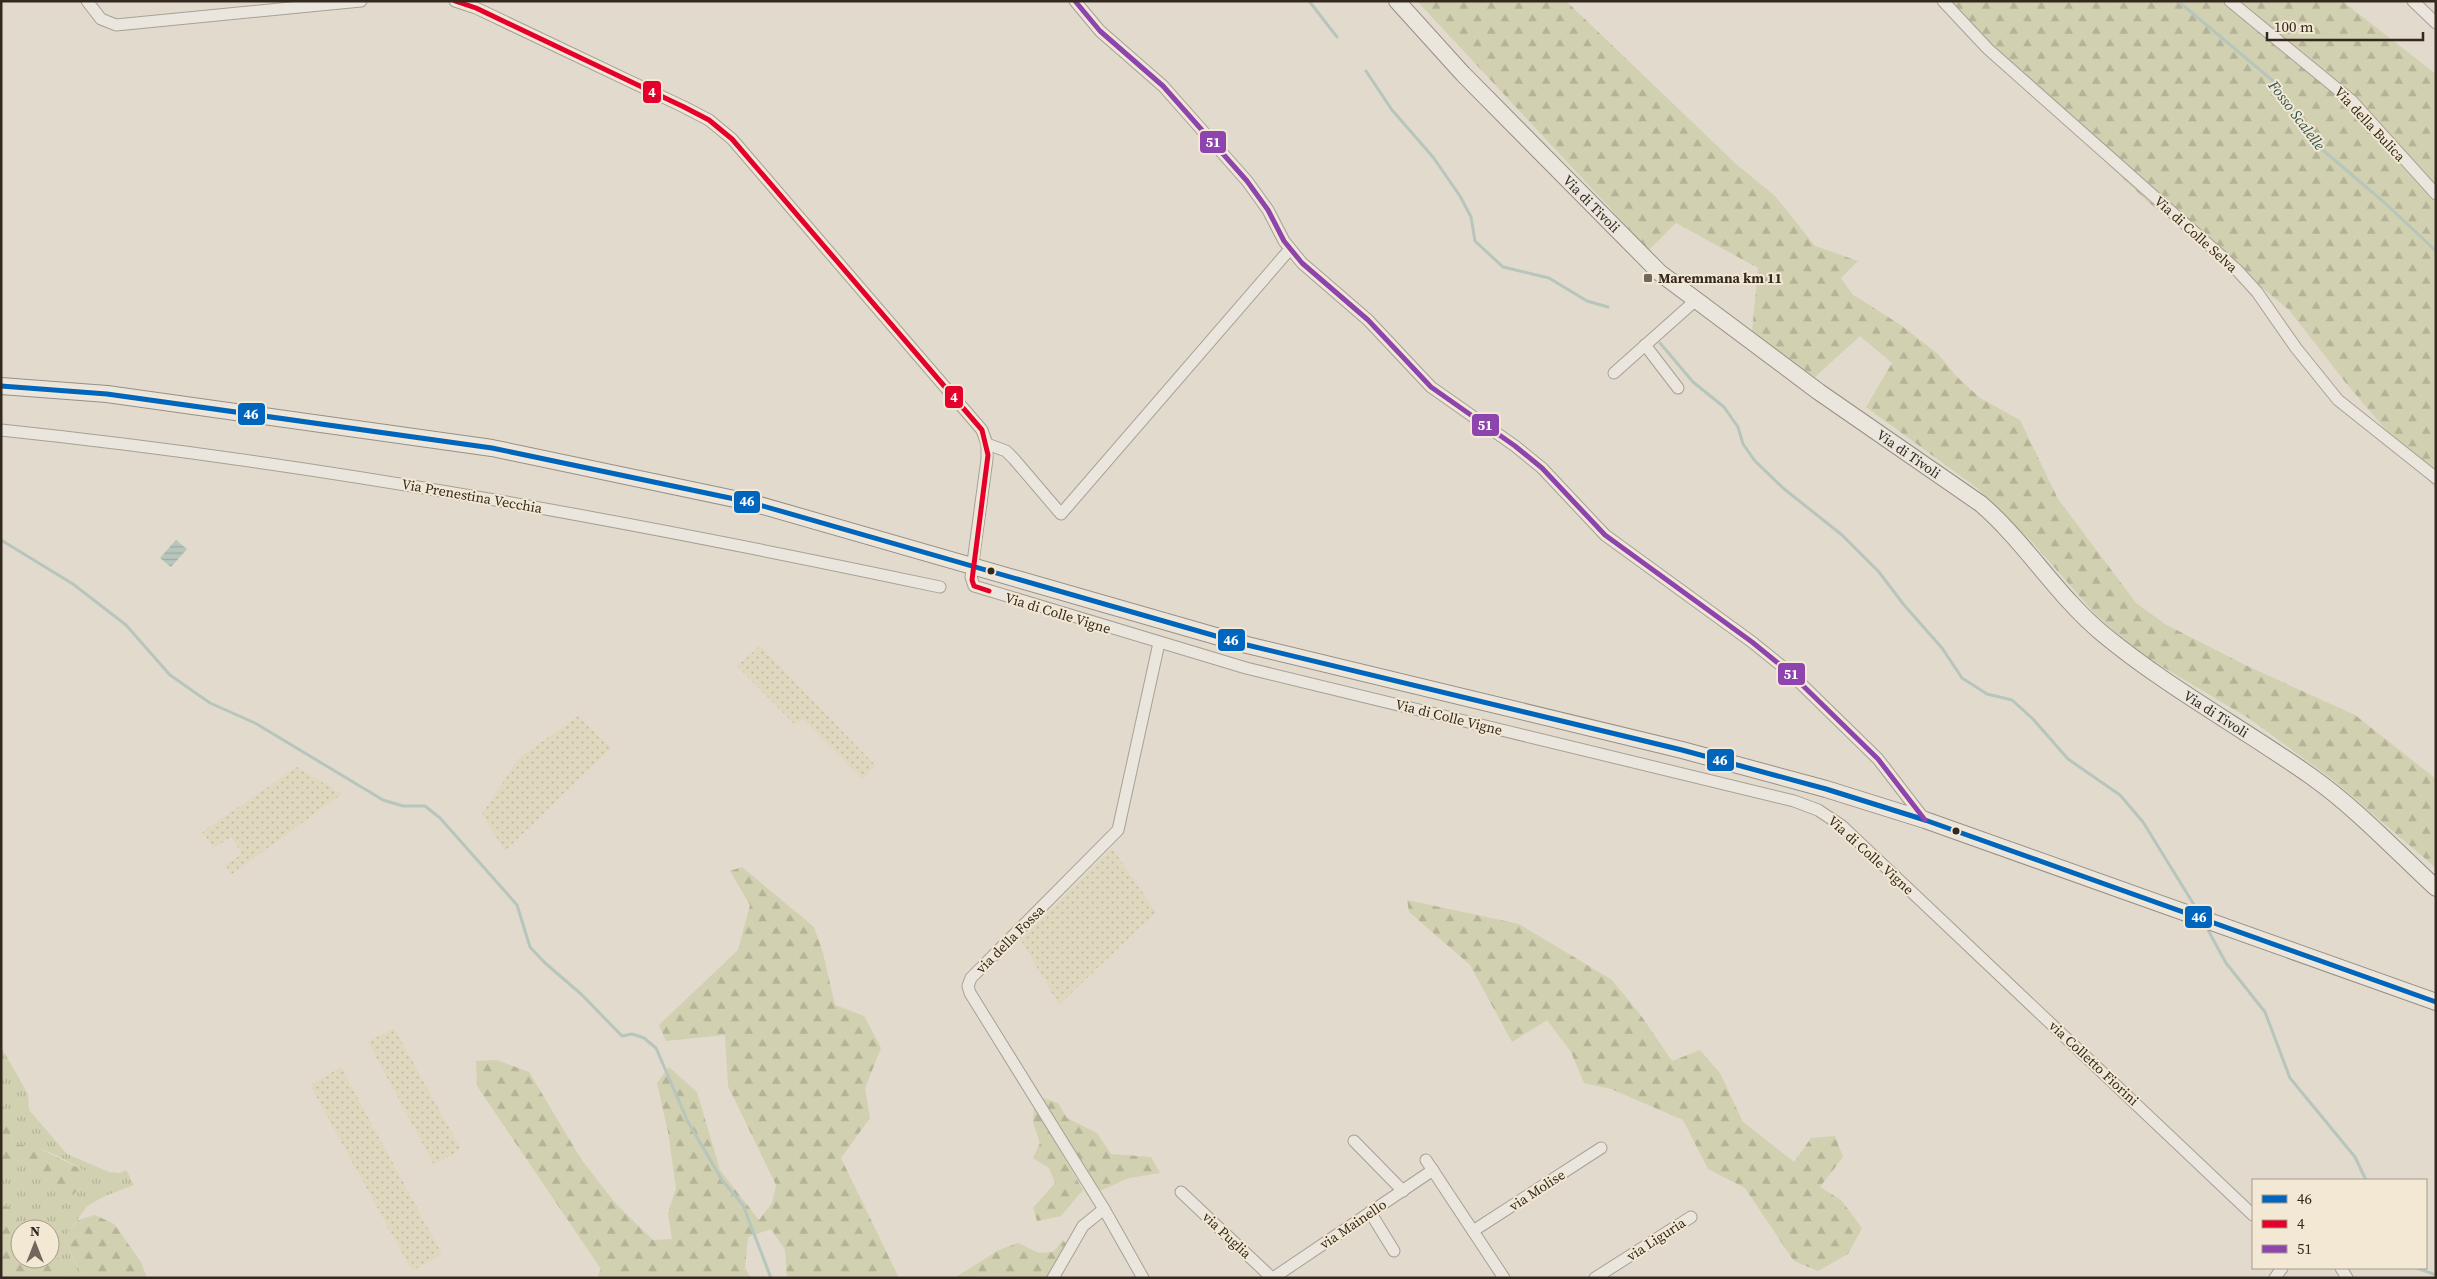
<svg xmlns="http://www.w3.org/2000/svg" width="2437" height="1279" viewBox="0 0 2437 1279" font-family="'Source Serif 4',serif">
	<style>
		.farmland { fill: url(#farmland-dots) }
		.grass { fill: url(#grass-tufts) }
		.forest { fill: url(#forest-firs) }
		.water { fill: url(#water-rules) }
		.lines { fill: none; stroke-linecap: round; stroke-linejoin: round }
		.stream { stroke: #b7c6bd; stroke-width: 3 }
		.street-casing { stroke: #a7a096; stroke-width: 13 }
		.secondary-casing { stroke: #978f85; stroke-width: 18 }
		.street { stroke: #eae6dd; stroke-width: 11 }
		.secondary { stroke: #eae6dd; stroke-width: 16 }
		.bus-1-casing { stroke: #f2e8d3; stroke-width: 9 }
		.bus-2-casing { stroke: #f2e8d3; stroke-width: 9 }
		.bus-3-casing { stroke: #f2e8d3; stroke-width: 9 }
		.bus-1 { stroke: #0065bd; stroke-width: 5 }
		.bus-2 { stroke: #e4002b; stroke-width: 5 }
		.bus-3 { stroke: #8e44ad; stroke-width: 5 }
		.poi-dot { fill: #71675c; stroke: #f2e8d3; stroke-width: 2 }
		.bus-dot { fill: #34291f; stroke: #f2e8d3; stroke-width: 2 }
		.labels { text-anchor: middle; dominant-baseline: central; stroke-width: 4; stroke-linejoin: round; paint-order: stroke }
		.street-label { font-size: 14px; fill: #34291f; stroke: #f2e8d3 }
		.poi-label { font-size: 14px; font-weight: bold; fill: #34291f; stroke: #f2e8d3; text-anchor: start }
		.water-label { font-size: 15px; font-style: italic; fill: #2f5350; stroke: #f2e8d3 }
		.line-badge { stroke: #f2e8d3; stroke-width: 2 }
		.badge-label { font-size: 14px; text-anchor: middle; font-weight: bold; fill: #fff }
	</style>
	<defs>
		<pattern id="farmland-dots" width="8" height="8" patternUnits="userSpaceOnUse" patternTransform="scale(1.25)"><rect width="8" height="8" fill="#e0d8be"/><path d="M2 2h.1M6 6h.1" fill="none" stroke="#c1b9a3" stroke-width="1.8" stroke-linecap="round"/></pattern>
		<pattern id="grass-tufts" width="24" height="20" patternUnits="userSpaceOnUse" patternTransform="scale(1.25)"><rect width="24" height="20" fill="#d1d0b0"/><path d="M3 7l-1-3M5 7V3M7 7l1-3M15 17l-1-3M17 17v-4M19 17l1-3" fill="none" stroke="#b4b397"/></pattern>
		<pattern id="forest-firs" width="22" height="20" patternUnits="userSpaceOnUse" patternTransform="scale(1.25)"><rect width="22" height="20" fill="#d1d0b0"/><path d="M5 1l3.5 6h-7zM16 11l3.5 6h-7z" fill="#b4b397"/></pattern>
		<pattern id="water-rules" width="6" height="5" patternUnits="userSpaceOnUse" patternTransform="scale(1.25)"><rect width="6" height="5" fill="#b7c6bd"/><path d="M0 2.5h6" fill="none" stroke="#9eaaa2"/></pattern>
	</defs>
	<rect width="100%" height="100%" fill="#e2dacc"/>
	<g class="farmland">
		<polygon points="760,646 876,766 862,779 803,719 795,725 737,666"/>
		<polygon points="578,716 611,748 505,851 482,814 519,758"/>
		<polygon points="297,767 342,794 232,874 225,865 242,854 231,837 214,848 202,832"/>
		<polygon points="1112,848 1156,912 1059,1005 1021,940"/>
		<polygon points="394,1028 461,1149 434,1165 368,1042"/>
		<polygon points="341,1067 442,1254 412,1271 310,1085"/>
	</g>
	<path class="grass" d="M1,1047L28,1094L29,1110L67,1154L109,1172L120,1173L126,1170L134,1185L105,1196L87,1206L66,1236C68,1251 76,1272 91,1278L68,1276L54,1251L50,1250V1229H21L13,1208L1,1205V1174L6,1173L19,1159L31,1165L57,1190L73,1195L85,1182V1171C58,1156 43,1145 11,1145L12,1128L1,1099Z"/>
	<g class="forest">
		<polygon points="1417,1 1566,1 1736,164 1775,196 1815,246 1858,261 1841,278 1852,294 1902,326 1938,354 1957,377 1980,398 2020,420 2058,499 2136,603 2165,624 2245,665 2355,715 2436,779 2436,868 2333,780 2250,719 2143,655 2097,616 2033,543 1977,488 1866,407 1892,363 1860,336 1815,377 1752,332 1758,268 1676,223 1649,250"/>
		<polygon points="1949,1 2342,1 2436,74 2436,489 2346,383 2289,310 2230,261 2149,203 2057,115"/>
		<polygon points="742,867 814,927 823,953 835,1005 864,1016 881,1048 865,1088 870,1118 841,1158 899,1278 787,1278 785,1250 771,1229 748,1237 745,1268 751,1278 597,1278 601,1269 477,1086 476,1061 497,1060 529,1072 581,1159 616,1204 653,1240 672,1239 668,1213 676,1188 668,1132 657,1083 669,1067 697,1092 720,1170 759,1220 772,1203 776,1185 728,1086 725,1035 666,1041 659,1025 738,950 750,905 730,871"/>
		<polygon points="1407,900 1519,924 1612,980 1642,1017 1672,1061 1700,1050 1720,1073 1743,1122 1794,1162 1811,1138 1835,1136 1843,1157 1820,1187 1841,1200 1862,1228 1848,1254 1818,1271 1794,1261 1745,1188 1708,1169 1683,1120 1611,1089 1584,1083 1571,1052 1547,1020 1512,1042 1470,965 1409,912"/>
		<polygon points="1043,1098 1058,1103 1067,1118 1097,1133 1111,1154 1151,1157 1160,1173 1129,1178 1097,1192 1041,1101"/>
		<polygon points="1,1099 12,1128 11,1145 32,1145 85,1171 85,1182 73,1195 57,1190 31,1165 19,1159 6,1173 1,1174"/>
		<polygon points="1034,1106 1083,1190 1061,1216 1037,1221 1033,1208 1055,1183 1049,1168 1033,1158 1040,1143 1033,1122"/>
		<polygon points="1,1205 13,1208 21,1229 20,1259 50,1259 50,1250 54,1251 70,1278 3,1278"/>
		<path d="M95,1215L114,1224L141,1262L147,1278H91C77,1272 68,1251 66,1236L78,1220Z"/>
		<polygon points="1063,1240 1067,1245 1047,1278 986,1276 954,1278 999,1250 1018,1243 1039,1253 1053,1252"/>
	</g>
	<polygon class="water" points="176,540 187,549 171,567 160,558"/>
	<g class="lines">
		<g class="stream">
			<polyline points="1309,1 1337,37"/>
			<polyline points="2178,1 2278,85 2317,145 2386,204 2436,251"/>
			<polyline points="1366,71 1392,110 1433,157 1460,196 1471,217 1475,241 1503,267 1549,278 1587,301 1608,307"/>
			<polyline points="1660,343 1693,382 1724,407 1738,427 1743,444 1755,461 1783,488 1842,535 1879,572 1904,605 1942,648 1962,678 1987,694 2012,700 2033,719 2068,759 2120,795 2143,822 2196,908"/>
			<polyline points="1,540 73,584 126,625 170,675 210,703 255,723 383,800 403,806 425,806 440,818 517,905 530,947 544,962 581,994 622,1036 632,1034 644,1038 656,1048 688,1122 722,1180 743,1205 771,1278"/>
			<polyline points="2208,930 2226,963 2265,1012 2290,1078 2355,1157 2366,1180"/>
			<polyline points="2417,1268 2436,1275"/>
		</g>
		<defs>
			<g id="street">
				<polyline points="87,1 101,19 116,25 361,1"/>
				<polyline points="455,1 476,8 684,107 709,120 732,139 982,430 987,444 987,459 971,577 974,586 1246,668 1794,801 1818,810 1842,826 2253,1215"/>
				<polyline points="1075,1 1100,31 1163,86 1247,181 1268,210 1284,241 1302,263 1368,320 1431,387 1515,446 1542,468 1605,535 1752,642 1789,672 1878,759 1925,820"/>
				<polyline points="1943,1 1988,49 2236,269 2257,292 2296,348 2338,400 2436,478"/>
				<polyline points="2230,1 2352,101 2436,194"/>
				<polyline points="2413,1 2436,23"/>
				<polyline points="1645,345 1678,388"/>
				<polyline points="1614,373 1696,300"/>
				<path d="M1,430C317,463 629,521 940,587"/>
				<polyline points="987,444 1006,451 1014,459 1061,514 1290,249"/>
				<polyline points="1354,1141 1403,1191"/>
				<polyline points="1426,1160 1504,1278"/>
				<polyline points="1181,1192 1272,1278"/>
				<polyline points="1370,1212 1394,1251"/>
				<polyline points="1473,1231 1601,1148"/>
				<polyline points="2341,1268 2347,1278"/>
				<polyline points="1053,1278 1083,1226 1104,1209"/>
				<polyline points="1143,1278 1104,1209 970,993 968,986 971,978 1118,830 1159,643"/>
				<polyline points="1273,1278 1433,1170"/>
				<polyline points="1595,1278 1691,1217"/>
				<polyline points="2275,1278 2282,1268"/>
			</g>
			<g id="secondary">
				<path id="s1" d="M1397,1L1463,74L1660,273L1819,392L1981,504C2026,543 2057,596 2103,634C2168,688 2243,728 2312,777C2357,809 2395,850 2436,888"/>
				<polyline points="1,386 107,394 492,448 749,502 1247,645 1682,750 1826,789 1925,820 2436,1002"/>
			</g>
		</defs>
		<use href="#street" class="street-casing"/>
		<use href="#secondary" class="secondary-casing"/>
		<use href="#street" class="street"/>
		<use href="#secondary" class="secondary"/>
		<defs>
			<polyline id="bus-1" points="1,386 107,394 492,448 749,502 1247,645 1682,750 1826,789 1925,820 2436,1002"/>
			<polyline id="bus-2" points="455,1 476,8 684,107 709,120 732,139 982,430 988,455 972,580 974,586 989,591"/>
			<polyline id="bus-3" points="1075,1 1100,31 1163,86 1247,181 1268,210 1284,241 1302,263 1368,320 1431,387 1515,446 1542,468 1605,535 1752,642 1789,672 1878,759 1925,820"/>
		</defs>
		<use href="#bus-1" class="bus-1-casing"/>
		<use href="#bus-2" class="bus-2-casing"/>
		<use href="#bus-3" class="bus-3-casing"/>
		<use href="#bus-1" class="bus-1"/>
		<use href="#bus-2" class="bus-2"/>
		<use href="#bus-3" class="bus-3"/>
	</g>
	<rect class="poi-dot" x="1643" y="273" width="10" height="10" rx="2.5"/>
	<g class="bus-dot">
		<circle cx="991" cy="571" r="4.5"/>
		<circle cx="1956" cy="831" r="4.5"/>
	</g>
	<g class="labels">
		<g class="street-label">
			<text transform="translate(2370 124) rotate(47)">Via della Bulica</text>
			<text stroke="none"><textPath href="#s1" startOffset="281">Via di Tivoli</textPath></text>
			<text transform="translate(2196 234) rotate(42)">Via di Colle Selva</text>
			<text stroke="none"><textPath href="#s1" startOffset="686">Via di Tivoli</textPath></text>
			<text transform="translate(472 496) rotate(10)">Via Prenestina Vecchia</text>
			<text transform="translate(1058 613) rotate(17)">Via di Colle Vigne</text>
			<text stroke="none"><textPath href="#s1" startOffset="1091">Via di Tivoli</textPath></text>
			<text transform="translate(1449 717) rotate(14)">Via di Colle Vigne</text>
			<text transform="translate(1871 855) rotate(42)">Via di Colle Vigne</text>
			<text transform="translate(1010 939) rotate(-45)">via della Fossa</text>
			<text transform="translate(2094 1063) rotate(43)">via Colletto Fiorini</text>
			<text transform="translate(1537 1190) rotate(-33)">via Molise</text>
			<text transform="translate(1353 1224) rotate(-34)">via Mainello</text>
			<text transform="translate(1227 1235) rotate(43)">via Puglia</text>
			<text transform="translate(1656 1239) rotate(-33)">via Liguria</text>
		</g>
		<g class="poi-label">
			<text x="1658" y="278">Maremmana km 11</text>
		</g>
		<g class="water-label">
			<text transform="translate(2297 115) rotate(53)">Fosso Scalelle</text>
		</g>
	</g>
	<g class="line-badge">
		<rect x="642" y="80" width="20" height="24" rx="5" fill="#e4002b"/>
		<rect x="1199" y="130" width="28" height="24" rx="5" fill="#8e44ad"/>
		<rect x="944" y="385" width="20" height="24" rx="5" fill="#e4002b"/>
		<rect x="237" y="402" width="29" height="24" rx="5" fill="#0065bd"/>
		<rect x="1471" y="413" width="29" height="24" rx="5" fill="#8e44ad"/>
		<rect x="733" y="490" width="28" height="24" rx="5" fill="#0065bd"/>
		<rect x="1217" y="628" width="29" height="24" rx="5" fill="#0065bd"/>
		<rect x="1777" y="662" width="29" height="24" rx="5" fill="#8e44ad"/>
		<rect x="1706" y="748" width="29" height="24" rx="5" fill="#0065bd"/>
		<rect x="2184" y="905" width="29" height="24" rx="5" fill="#0065bd"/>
	</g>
	<g class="badge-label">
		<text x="652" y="97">4</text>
		<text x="1213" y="147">51</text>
		<text x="954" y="402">4</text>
		<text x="251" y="419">46</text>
		<text x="1485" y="430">51</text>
		<text x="747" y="506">46</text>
		<text x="1231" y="645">46</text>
		<text x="1791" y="679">51</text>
		<text x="1720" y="765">46</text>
		<text x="2199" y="922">46</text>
	</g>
	<rect width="2437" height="1279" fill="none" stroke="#34291f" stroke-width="5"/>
	<rect x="2252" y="1179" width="175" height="90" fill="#f2e8d3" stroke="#a69c8b"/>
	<rect x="2262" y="1195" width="25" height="8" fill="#0065bd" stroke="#a69c8b"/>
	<text x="2297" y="1204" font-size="15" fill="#34291f">46</text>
	<rect x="2262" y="1220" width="25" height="8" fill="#e4002b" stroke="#a69c8b"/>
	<text x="2297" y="1229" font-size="15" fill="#34291f">4</text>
	<rect x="2262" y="1245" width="25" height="8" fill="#8e44ad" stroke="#a69c8b"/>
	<text x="2297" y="1254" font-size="15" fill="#34291f">51</text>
	<g transform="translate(35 1244)"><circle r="24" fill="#f2e8d3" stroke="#a69c8b"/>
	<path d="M0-4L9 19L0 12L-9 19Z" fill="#71675c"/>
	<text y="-8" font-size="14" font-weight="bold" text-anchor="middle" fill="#34291f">N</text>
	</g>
	<path d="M2267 32v8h156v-8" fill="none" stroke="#34291f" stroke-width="2.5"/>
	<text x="2274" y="32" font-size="15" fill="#34291f" stroke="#f2e8d3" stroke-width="4" paint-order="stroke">100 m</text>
</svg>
